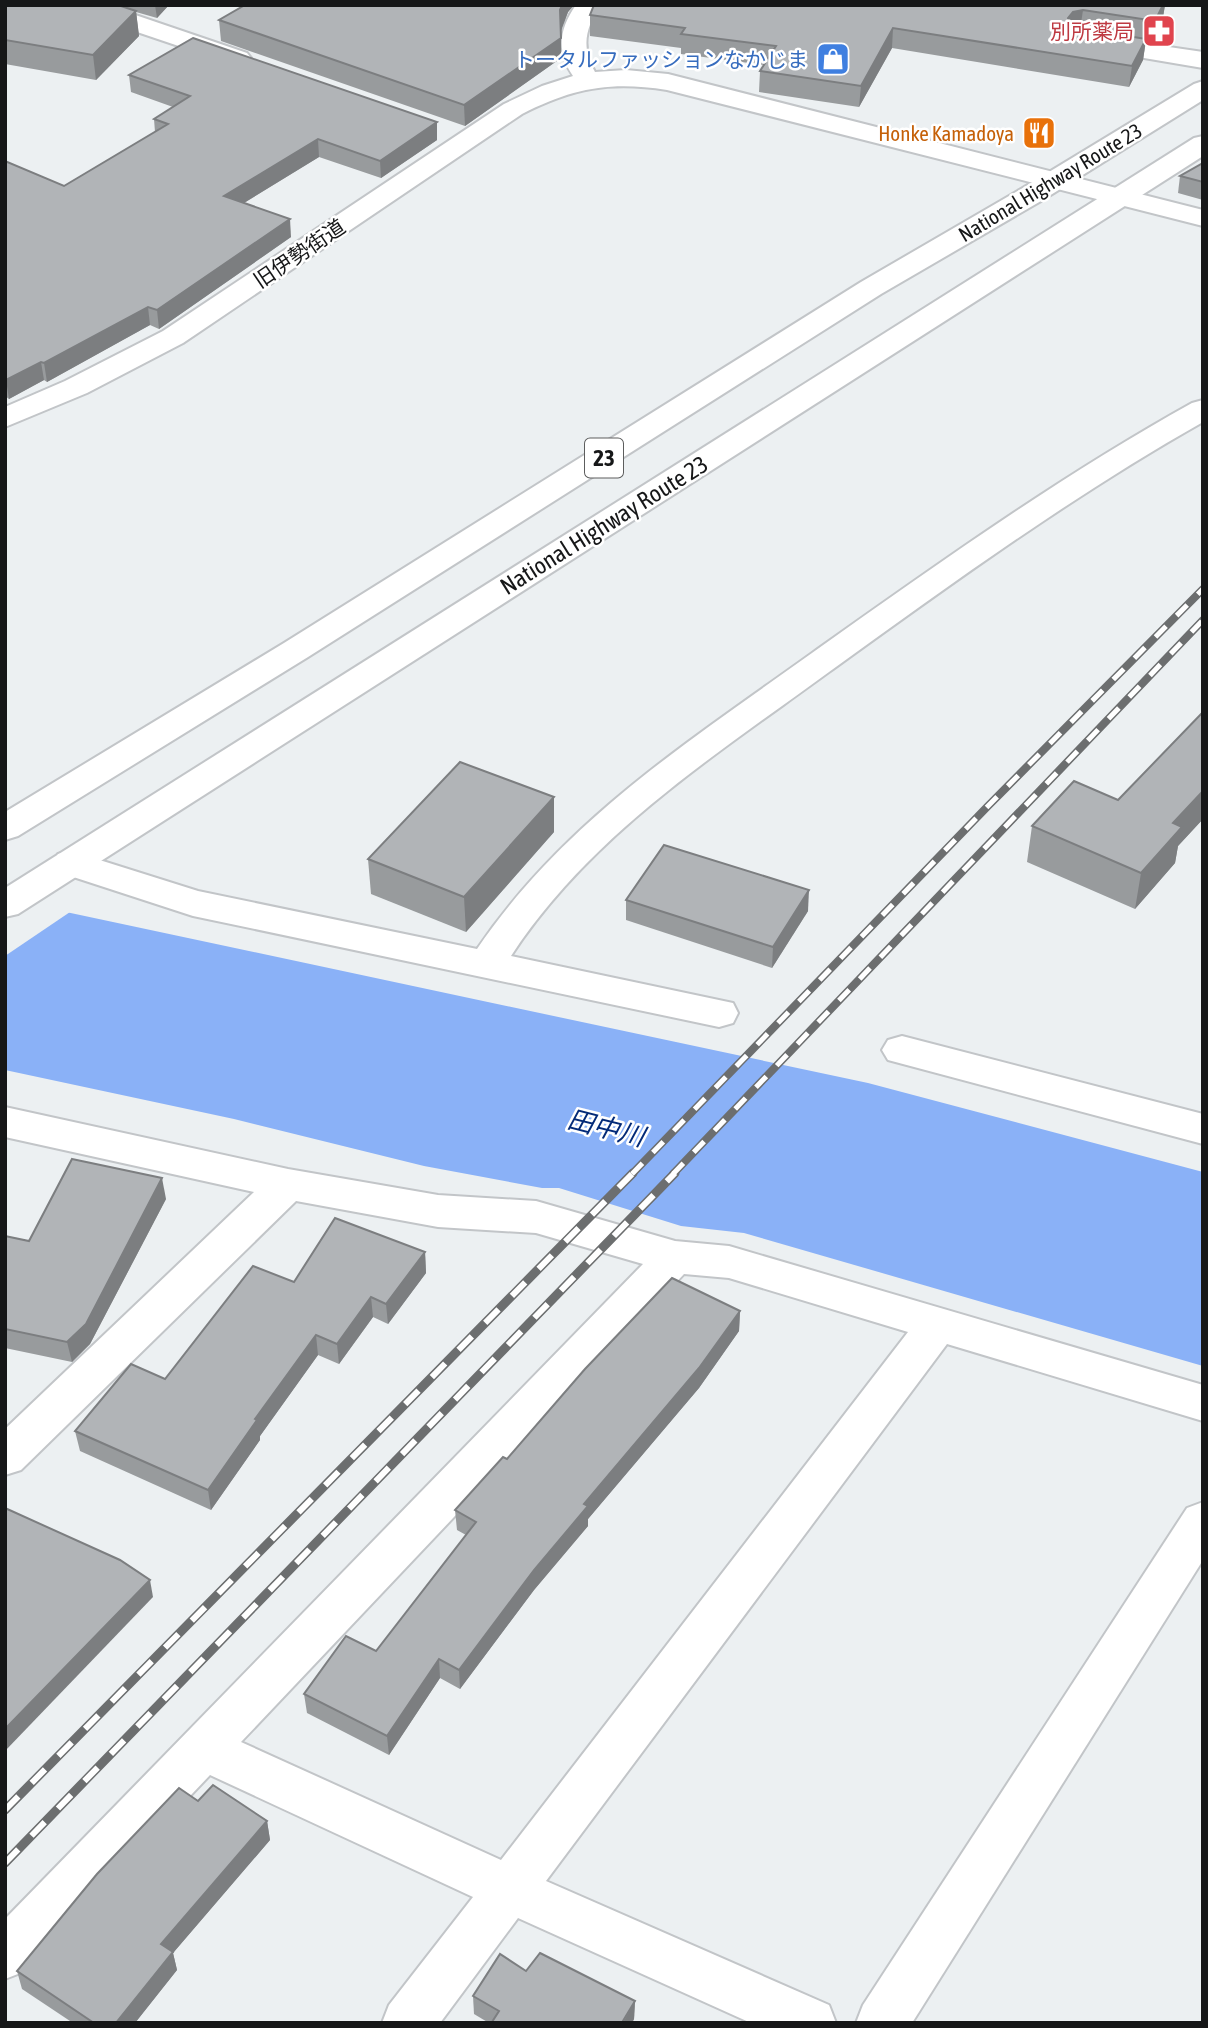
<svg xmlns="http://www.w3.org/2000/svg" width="1208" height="2028" viewBox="0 0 1208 2028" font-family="'Asap Condensed','Noto Sans JP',sans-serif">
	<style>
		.water { fill: #8ab1f7 }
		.pier { fill: #ecf0f2 }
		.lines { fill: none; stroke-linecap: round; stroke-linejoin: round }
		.minor-casing { stroke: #c2c5c8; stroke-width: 4 }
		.trunk-casing { stroke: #c2c5c8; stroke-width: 4 }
		.minor { fill: #fff; fill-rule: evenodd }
		.trunk { fill: #fff; fill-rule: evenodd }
		.rail-far1-casing { stroke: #6c6e6f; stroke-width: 8 }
		.rail-casing { stroke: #6c6e6f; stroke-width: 9 }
		.rail-far1 { stroke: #fff; stroke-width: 5; stroke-dasharray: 15; stroke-linecap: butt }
		.rail { stroke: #fff; stroke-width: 6; stroke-dasharray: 19; stroke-linecap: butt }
		.wall { fill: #989b9d }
		.shaded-wall { fill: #7c7e80 }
		.building { fill: #b1b4b7; stroke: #7c7e80; stroke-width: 2 }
		.labels { text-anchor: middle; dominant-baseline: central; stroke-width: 5; stroke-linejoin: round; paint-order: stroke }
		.far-health-label { font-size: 21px; fill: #be3a42; stroke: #fff; text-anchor: end }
		.far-shop-label { font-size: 21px; fill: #366cbe; stroke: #fff; text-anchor: end }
		.far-food-label { font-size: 21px; fill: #c56008; stroke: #fff; text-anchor: end }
		.far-street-label { font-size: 21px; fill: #161718; stroke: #fff }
		.shield { fill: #fff; stroke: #5c5d5d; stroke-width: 2 }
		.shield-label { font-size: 23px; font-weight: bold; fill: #161718 }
		.street-label { font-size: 24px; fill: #161718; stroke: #fff }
		.water-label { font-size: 26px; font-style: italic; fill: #032a78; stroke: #fff }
	</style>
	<rect width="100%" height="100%" fill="#ecf0f2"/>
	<polygon class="water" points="5,899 868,1083 1203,1172 1203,1366 744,1233 681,1226 559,1188 542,1188 424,1166 234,1119 5,1070"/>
	<polygon class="pier" points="5,895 73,910 5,956"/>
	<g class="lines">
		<defs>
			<g id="minor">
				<polygon points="69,5 106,5 247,53 251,58 247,63 238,66 229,63 72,10"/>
				<path d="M576,5H601C585,28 581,47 595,72L626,70L668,74L1203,210V226L667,90C610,81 573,88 522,114L183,343L87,393L5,427V407L65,381L163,331L504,104L542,86L573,76C556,51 559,29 576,5Z"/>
				<polygon points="1094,36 1203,52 1203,68 1085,48 1082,43 1085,38"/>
				<path d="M1203,400V422C1072,496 951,584 829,672C714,756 590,835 511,956L733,1003L738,1013L733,1023L719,1027L193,916L58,872L53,863L58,854L71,851L198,891L477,949C564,821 688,742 812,653C936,565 1059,477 1192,403Z"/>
				<polygon points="902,1036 1203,1114 1203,1144 888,1060 882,1050 888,1040"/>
				<path d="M5,1107L288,1169L438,1195L536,1201L675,1241L729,1246L1203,1385V1421L947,1344L546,1881L829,2005L836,2023H751L518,1918L440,2023H382L389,2005L473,1897L210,1775L23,1972L5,1979V1919L643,1264L536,1233L438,1227L296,1201L21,1470L5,1475V1429L254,1192L5,1137ZM684,1274L729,1278L908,1332L501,1860L241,1742Z"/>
				<polygon points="1203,1502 1203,1560 912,2023 856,2023 863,2005 1187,1508"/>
			</g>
			<g id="trunk">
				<polygon points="1203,81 1203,100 1041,201 881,294 308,657 18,836 5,840 5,812 284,643 861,282 1021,189 1194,84"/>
				<polygon points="1203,136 1203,156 18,914 5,917 5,888 1194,138"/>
			</g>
		</defs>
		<use href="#minor" class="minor-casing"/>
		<use href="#trunk" class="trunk-casing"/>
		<use href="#minor" class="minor"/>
		<use href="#trunk" class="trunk"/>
		<defs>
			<g id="rail-far1">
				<polyline points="632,1174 987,807 1203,589"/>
				<polyline points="673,1174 1203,620"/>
			</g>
			<g id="rail">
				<polyline points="5,1810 633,1173"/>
				<polyline points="5,1863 675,1173"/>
			</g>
		</defs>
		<use href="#rail-far1" class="rail-far1-casing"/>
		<use href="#rail" class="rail-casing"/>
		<use href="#rail-far1" class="rail-far1"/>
		<use href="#rail" class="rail"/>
	</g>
	<g class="wall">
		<polygon points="5,5 169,5 157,18 136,12 139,36 96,80 5,64"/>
		<polygon points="245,5 574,5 568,12 561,30 561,58 465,126 221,41 219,20"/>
		<polygon points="594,5 1165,5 1162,23 1152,42 1146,41 1143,60 1129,87 892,48 859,107 759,92 760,71 764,65 681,54 681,48 590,36 590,15"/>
		<polygon points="129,75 437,122 437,140 381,178 319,157 244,203 291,237 159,329 150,325 47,382 44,380 9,399 5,396 5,161 64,186 155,132 154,119 173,107 131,92"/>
		<polygon points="1203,163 1203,200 1178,193 1180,176"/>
		<polygon points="1203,712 1203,819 1178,846 1175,863 1135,909 1027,862 1032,826 1118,800"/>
		<polygon points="554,832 466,932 371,894 368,859"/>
		<polygon points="626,900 808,911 772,968 626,920"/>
		<polygon points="166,1199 90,1344 72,1362 5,1348 5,1236 29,1241"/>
		<polygon points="425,1252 426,1273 388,1324 373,1317 339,1364 318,1355 260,1436 260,1440 211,1510 80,1451 75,1431 165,1379 294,1282"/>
		<polygon points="740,1311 739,1331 699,1388 588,1519 588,1526 534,1590 460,1689 440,1678 389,1755 307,1713 304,1694 376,1651 466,1535 457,1530 455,1510 507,1459"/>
		<polygon points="198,1801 267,1821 270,1840 173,1953 177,1970 135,2023 73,2023 22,1989 17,1971"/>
		<polygon points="526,1971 635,2001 634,2019 632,2023 489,2023 474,2014 473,1996"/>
	</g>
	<g class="shaded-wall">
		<polygon points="155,5 169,5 157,18"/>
		<polygon points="562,5 574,5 568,12 561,31 560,10"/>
		<polygon points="1163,5 1165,5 1162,23 1152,42 1155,21"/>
		<polygon points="1083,10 1080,30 1070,32 1068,18 1073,12"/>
		<polygon points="136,11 139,36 96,80 93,55"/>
		<polygon points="893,28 892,48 859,107 861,86"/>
		<polygon points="561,38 561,58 465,126 464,105"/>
		<polygon points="1146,39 1143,60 1129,87 1132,66"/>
		<polygon points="437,122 437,140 381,178 380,161"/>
		<polygon points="318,139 319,157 226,214 224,196"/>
		<polygon points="290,219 291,237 159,329 157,310"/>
		<polygon points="148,307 150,325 47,382 44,363"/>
		<polygon points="41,362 44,380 9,399 6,380"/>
		<polygon points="1203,791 1203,819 1178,846 1175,863 1135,909 1141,873 1173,823"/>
		<polygon points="554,797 554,832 466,932 464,897"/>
		<polygon points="809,890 808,911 772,968 773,947"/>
		<polygon points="162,1178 166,1199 90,1344 72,1362 67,1342"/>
		<polygon points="425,1252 426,1273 388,1324 386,1304"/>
		<polygon points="371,1297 373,1317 339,1364 337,1344"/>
		<polygon points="740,1311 739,1331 699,1388 588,1519 588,1526 534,1590 460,1689 459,1670 584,1504"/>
		<polygon points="316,1335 318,1355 260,1436 260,1440 211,1510 208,1490 255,1419"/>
		<polygon points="150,1580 153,1597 5,1751 5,1729"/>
		<polygon points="439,1659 440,1678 389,1755 387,1736"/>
		<polygon points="267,1821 270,1840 173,1953 177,1970 135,2023 116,2023 161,1944"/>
		<polygon points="635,2001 634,2019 632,2023 623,2023"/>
	</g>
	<g class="building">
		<polygon points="5,5 118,5 136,11 93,55 5,40"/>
		<polygon points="245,5 562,5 560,10 561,38 464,105 219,20"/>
		<polygon points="594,5 1163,5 1155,21 1083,10 1073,12 1068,18 1073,27 1146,39 1132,66 893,28 861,86 760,71 776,46 681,34 685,28 590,15"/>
		<polygon points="193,38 437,122 380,161 318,139 224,196 290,219 157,310 148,307 44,363 41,362 6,380 5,161 64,186 168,124 154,119 190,96 129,75"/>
		<polygon points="1203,163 1203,182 1180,176"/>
		<polygon points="1203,712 1203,791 1173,823 1182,827 1141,873 1032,826 1074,781 1118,800"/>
		<polygon points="460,762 554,797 464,897 368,859"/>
		<polygon points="664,845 809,890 773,947 626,900"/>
		<polygon points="72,1159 162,1178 86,1324 67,1342 5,1329 5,1236 29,1241"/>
		<polygon points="335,1218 425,1252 386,1304 371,1297 337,1344 316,1335 255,1419 257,1420 208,1490 75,1431 131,1364 165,1379 253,1266 294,1282"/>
		<polygon points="672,1278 740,1311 699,1368 584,1504 588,1506 534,1570 459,1670 439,1659 387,1736 304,1694 346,1636 376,1651 476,1522 455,1510 503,1457 507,1459 585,1369"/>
		<polygon points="5,1508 120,1560 150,1580 5,1729"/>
		<polygon points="213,1785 267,1821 161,1944 173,1952 116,2023 94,2023 17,1971 97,1874 179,1788 198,1801"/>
		<polygon points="540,1953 635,2001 623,2021 626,2023 492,2022 499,2011 473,1996 500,1954 526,1971"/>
	</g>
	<defs>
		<symbol id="pharmacy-square" viewBox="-11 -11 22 22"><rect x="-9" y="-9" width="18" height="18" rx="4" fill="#e0444e" stroke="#fff"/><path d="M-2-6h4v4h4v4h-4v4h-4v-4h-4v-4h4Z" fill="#fff"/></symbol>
		<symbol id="shop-square" viewBox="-11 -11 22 22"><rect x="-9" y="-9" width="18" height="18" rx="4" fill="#3f7fe0" stroke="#fff"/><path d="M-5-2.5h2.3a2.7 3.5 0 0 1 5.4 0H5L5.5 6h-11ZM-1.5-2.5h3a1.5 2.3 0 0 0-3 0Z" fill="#fff"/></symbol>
		<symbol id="restaurant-square" viewBox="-11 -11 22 22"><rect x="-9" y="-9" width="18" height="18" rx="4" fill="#e8710a" stroke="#fff"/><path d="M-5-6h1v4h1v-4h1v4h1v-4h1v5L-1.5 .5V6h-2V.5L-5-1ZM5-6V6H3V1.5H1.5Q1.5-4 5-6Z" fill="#fff"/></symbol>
	</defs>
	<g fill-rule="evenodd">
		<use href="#pharmacy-square" x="1140" y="12" width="38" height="38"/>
		<use href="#shop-square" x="814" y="40" width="38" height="38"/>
		<use href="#restaurant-square" x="1020" y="114" width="38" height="38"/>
	</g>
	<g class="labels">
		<g class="far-health-label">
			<text x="1134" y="31">別所薬局</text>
		</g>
		<g class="far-shop-label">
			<text x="808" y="59">トータルファッションなかじま</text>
		</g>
		<g class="far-food-label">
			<text x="1014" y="133">Honke Kamadoya</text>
		</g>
		<g class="far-street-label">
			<text transform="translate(1050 182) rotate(-31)">National Highway Route 23</text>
			<text transform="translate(299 253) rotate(-34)">旧伊勢街道</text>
		</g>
		<rect class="shield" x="585" y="438.5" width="38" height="39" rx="5"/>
		<g class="shield-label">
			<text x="604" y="458">23</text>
		</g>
		<g class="street-label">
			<text transform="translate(604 525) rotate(-32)">National Highway Route 23</text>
		</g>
		<g class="water-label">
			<text transform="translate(606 1128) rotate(14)">田中川</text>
		</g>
	</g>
	<rect width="1208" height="2028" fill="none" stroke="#161718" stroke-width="14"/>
</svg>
